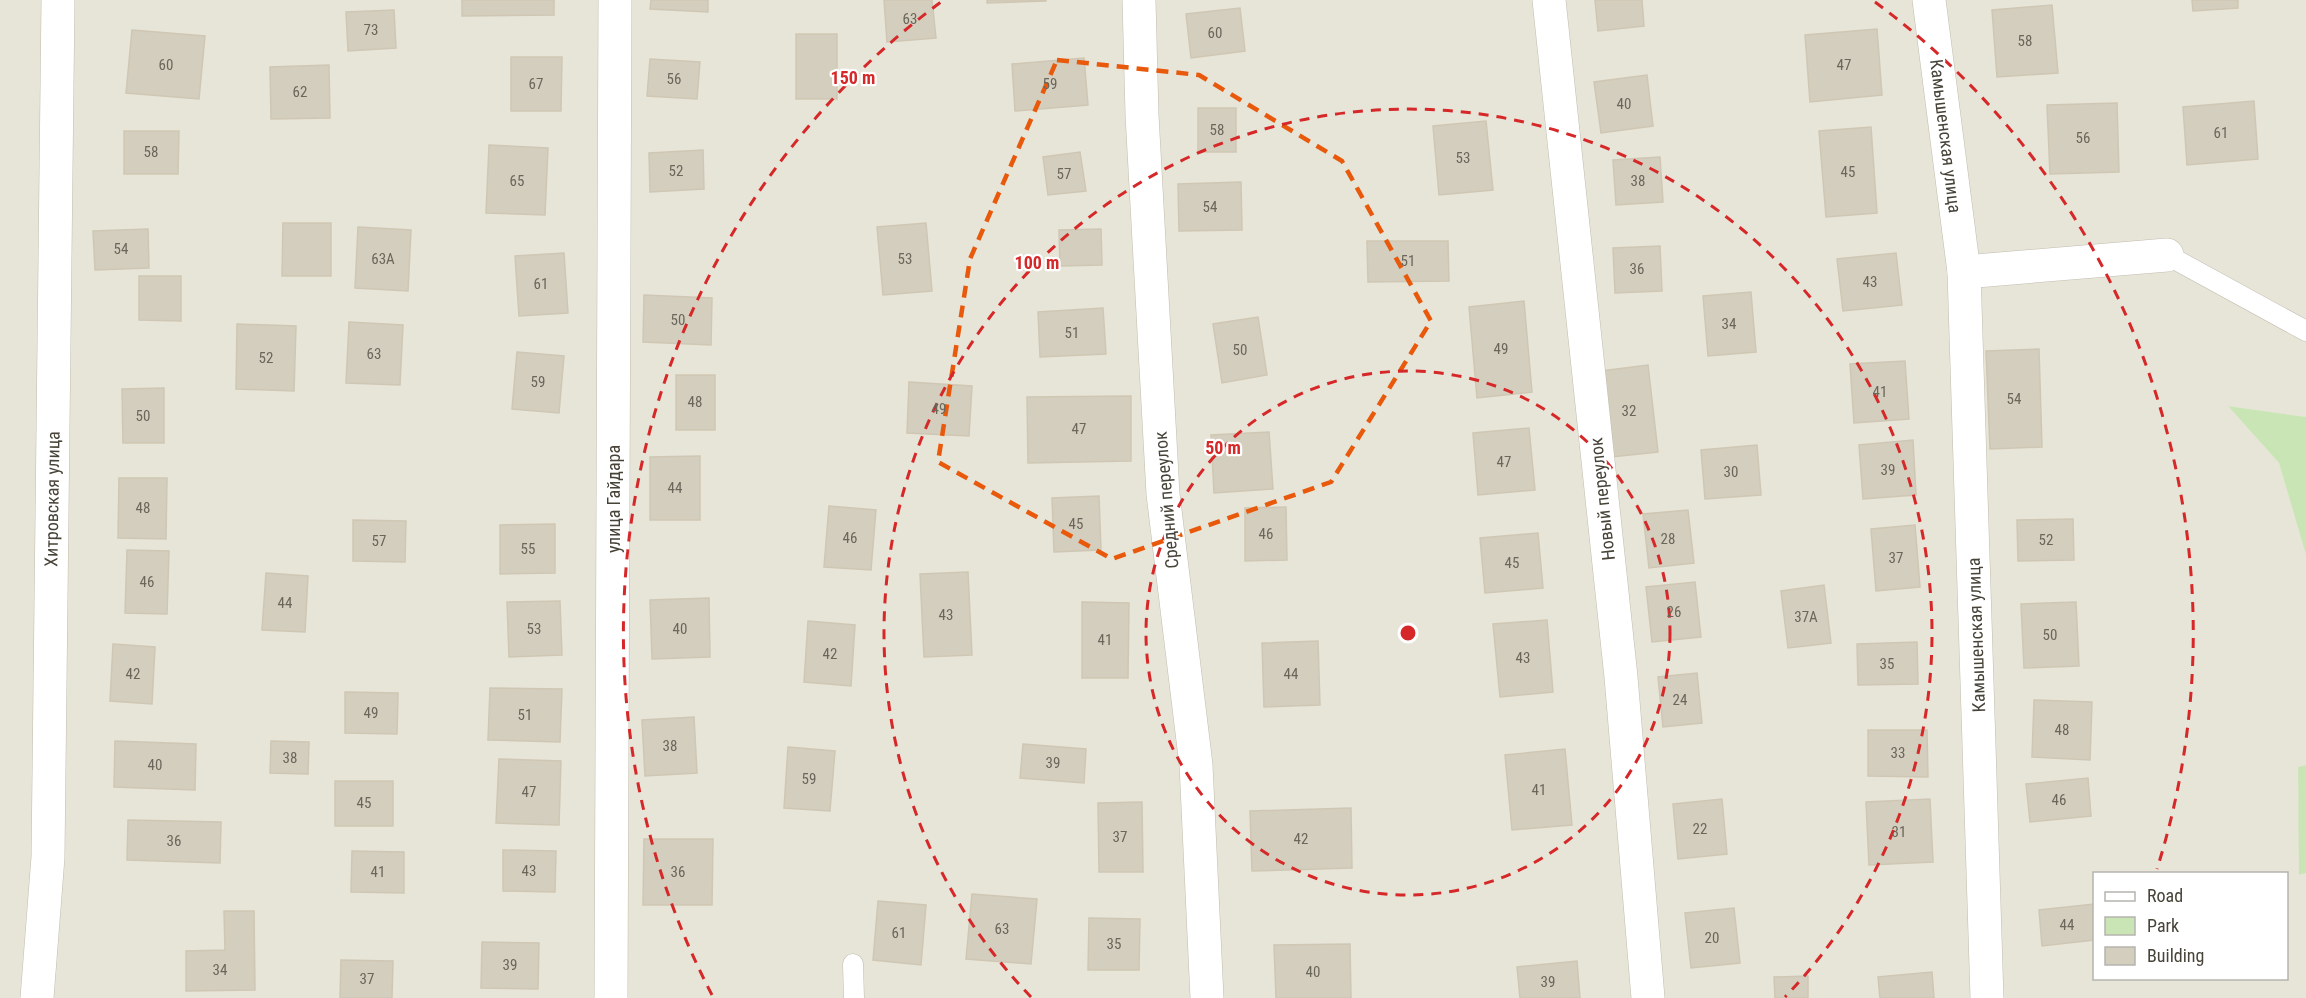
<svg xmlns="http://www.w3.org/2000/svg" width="2306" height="998" viewBox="0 0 2306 998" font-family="'Roboto Condensed',sans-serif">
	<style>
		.residential { fill: #e7e4d8; fill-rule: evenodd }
		.green { fill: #cae5b5 }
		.building { fill: #d4cebf; stroke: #cfc7b3; stroke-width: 1.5 }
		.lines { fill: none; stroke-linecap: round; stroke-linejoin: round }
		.lane-casing { stroke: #c1bdaf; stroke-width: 21 }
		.street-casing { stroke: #c1bdaf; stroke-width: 34 }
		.lane { stroke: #fff; stroke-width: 20 }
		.street { stroke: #fff; stroke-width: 33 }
		.marked { fill: none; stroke: #e8590c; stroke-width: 4.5; stroke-dasharray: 12 8; stroke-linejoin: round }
		.ring { fill: none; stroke: #d62828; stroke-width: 3; stroke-dasharray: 10 8 }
		.labels { text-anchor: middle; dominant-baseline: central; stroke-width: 4.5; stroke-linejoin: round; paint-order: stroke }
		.number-label { font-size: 15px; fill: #6a665a }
		.street-label { font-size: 18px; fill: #474338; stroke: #fff }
		.centre { fill: #d62828; stroke: #fff; stroke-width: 3 }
		.ring-label { font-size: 18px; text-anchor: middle; font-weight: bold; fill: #d62828; stroke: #fff; stroke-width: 4.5; stroke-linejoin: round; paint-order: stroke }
	</style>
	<rect width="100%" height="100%" fill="#f3f1e9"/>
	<path class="residential" d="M0,0H2306V417L2228,406L2279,463L2306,555V765L2298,767L2300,875L2306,873V998H0ZM2094,874H2286V978H2094Z"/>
	<g class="green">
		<polygon points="2228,406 2306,417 2306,555 2279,463"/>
		<polygon points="2306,765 2306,873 2299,875 2298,767"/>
	</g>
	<g class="building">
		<polygon points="462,0 554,0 554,15 462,16"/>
		<polygon points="651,0 708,0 708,12 650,9"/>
		<polygon points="884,0 932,0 936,38 887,42"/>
		<polygon points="987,0 1046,0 1046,1 987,3"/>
		<polygon points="1595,0 1642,0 1644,26 1598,31"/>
		<polygon points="2192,0 2238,0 2238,8 2193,11"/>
		<polygon points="2052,5 2058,73 1997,77 1992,10"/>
		<polygon points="1240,8 1245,51 1191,58 1186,14"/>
		<polygon points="394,10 396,48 348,51 346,12"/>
		<polygon points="1877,29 1882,95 1810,102 1805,35"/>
		<polygon points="132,30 205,36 199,99 126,93"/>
		<rect x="796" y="34" width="41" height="65"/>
		<polygon points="511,57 562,57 561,111 511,111"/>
		<polygon points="1084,58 1088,105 1015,111 1012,64"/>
		<polygon points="650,59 700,62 697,99 647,96"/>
		<polygon points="329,65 330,118 271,119 270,67"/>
		<polygon points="1647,75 1653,126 1601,133 1594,82"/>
		<polygon points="2254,101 2258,159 2187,165 2183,107"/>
		<polygon points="2117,103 2119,172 2050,174 2047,105"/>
		<rect x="1198" y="108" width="38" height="44"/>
		<polygon points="1486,121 1493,190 1439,195 1433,126"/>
		<polygon points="1871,127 1877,213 1826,217 1819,131"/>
		<polygon points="124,131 179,131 178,174 124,174"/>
		<polygon points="489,145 548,148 545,215 486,213"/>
		<polygon points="703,150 704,189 650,192 649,153"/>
		<polygon points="1080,152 1086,191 1048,195 1043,157"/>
		<polygon points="1660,157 1663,202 1616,205 1613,160"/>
		<polygon points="1241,182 1242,230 1179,231 1178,184"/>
		<polygon points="283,223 331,223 331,276 282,276"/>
		<polygon points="926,223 932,291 883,295 877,227"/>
		<polygon points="358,227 411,230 408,291 355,288"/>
		<polygon points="148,229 149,268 95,270 93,231"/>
		<polygon points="1101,229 1102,265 1060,266 1059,230"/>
		<polygon points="1367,241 1448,241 1449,281 1368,282"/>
		<polygon points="1660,246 1662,291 1615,293 1613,248"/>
		<polygon points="564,253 568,313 519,316 515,256"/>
		<polygon points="1896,253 1902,305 1843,311 1837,259"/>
		<polygon points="139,276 181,276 181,321 139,320"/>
		<polygon points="1751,292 1756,352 1708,356 1703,296"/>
		<polygon points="644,295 712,298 711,345 643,342"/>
		<polygon points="1524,301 1532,392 1477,398 1469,307"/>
		<polygon points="1103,308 1106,354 1040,357 1038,312"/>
		<polygon points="1258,317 1267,375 1222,383 1213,324"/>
		<polygon points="349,322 403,325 400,385 346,383"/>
		<polygon points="237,324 296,326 294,391 236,389"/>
		<polygon points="2039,349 2042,447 1990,449 1986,351"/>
		<polygon points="517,352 564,356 559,413 512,409"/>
		<polygon points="1905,361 1909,419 1854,423 1850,364"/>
		<polygon points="1648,365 1658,452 1611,457 1601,371"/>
		<rect x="676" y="375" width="39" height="55"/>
		<polygon points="909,382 972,386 969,436 907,433"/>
		<polygon points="164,388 164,443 123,443 122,389"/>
		<polygon points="1131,396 1131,461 1028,463 1027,397"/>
		<polygon points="1529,428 1535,490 1478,495 1473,433"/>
		<polygon points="1269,432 1273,489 1214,493 1211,435"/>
		<polygon points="1913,440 1916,495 1863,499 1859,445"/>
		<polygon points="1757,445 1761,495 1705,499 1701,450"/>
		<polygon points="700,456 700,520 650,520 650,457"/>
		<polygon points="119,478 167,478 166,539 118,538"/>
		<polygon points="1099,496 1101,550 1054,552 1052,498"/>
		<polygon points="829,506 876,510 871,570 824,567"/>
		<polygon points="1286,507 1287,560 1245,561 1245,508"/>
		<polygon points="1688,510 1694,563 1649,568 1643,514"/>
		<polygon points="2073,519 2074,560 2018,561 2017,520"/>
		<polygon points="353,520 406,521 405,562 353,561"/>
		<polygon points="555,524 555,573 500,574 500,525"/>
		<polygon points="1915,525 1920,587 1876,591 1871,529"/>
		<polygon points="1538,533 1543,588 1485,593 1480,538"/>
		<polygon points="127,550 169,551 167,614 125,613"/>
		<polygon points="968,572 972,655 924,657 920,574"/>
		<polygon points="266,573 308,576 305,632 262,630"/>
		<polygon points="1695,582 1701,637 1652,642 1646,587"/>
		<polygon points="1824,585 1831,643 1788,648 1781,591"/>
		<polygon points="709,598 710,657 652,659 650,600"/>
		<polygon points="560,601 562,655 509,657 507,602"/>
		<polygon points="1082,602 1129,603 1128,678 1082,678"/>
		<polygon points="2076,602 2079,666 2024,668 2021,604"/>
		<polygon points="1547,620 1553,692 1500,697 1493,624"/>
		<polygon points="808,621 855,625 851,686 804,682"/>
		<polygon points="1318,641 1320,705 1264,707 1262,643"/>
		<polygon points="1917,642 1918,684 1858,685 1857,644"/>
		<polygon points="113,644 155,647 152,704 110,701"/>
		<polygon points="1697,673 1702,723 1663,727 1658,677"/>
		<polygon points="490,688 562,689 560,742 488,740"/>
		<polygon points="345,692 398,693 397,734 345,733"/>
		<polygon points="2034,700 2092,702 2090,760 2032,757"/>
		<polygon points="694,717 697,773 645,776 642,720"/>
		<polygon points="1868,730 1927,730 1928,777 1868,776"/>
		<polygon points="115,741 196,744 195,790 114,787"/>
		<polygon points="271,741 309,742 308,774 270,773"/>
		<polygon points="1023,744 1086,749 1084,783 1020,778"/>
		<polygon points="788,747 835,751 830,811 784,808"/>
		<polygon points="1565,749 1572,825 1512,830 1505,755"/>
		<polygon points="499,759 561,761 559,825 496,823"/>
		<polygon points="2088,778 2091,816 2030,822 2026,784"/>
		<rect x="335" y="781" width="58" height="45"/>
		<polygon points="1722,799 1727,854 1678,859 1673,804"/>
		<polygon points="1930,799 1933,862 1869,865 1866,802"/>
		<polygon points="1142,802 1143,872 1099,872 1098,803"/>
		<polygon points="1351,808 1352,868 1252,871 1250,811"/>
		<polygon points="128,820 221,822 220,863 127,860"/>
		<polygon points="644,839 713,839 712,905 643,905"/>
		<polygon points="503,850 556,851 555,892 503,891"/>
		<polygon points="352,851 404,852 404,893 351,892"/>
		<polygon points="972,894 1037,899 1031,964 966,959"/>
		<polygon points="878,901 926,905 921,965 873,960"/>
		<polygon points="2094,904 2094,940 2042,946 2039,910"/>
		<polygon points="1734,908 1740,963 1691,968 1685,913"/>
		<polygon points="224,911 254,911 255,990 186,991 186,951 225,950"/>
		<polygon points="1089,918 1140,919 1139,970 1088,970"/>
		<polygon points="482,942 539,943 538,989 481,988"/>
		<polygon points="1350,944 1351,998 1276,998 1274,945"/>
		<polygon points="341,960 393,961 392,998 340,998"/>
		<polygon points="1577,961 1580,998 1520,998 1517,967"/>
		<polygon points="1932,972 1934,998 1880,998 1878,977"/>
		<polygon points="1808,976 1808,998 1775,998 1774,977"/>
	</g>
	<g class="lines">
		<defs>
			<g id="lane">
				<polyline points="2167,255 2306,331"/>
				<polyline points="853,964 854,998"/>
			</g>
			<g id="street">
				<polyline points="1139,0 1142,115 1163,494 1196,765 1207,998"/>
				<polyline points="1549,0 1621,677 1648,998"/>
				<polyline points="1929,0 1964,272 1987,998"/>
				<polyline points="1964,272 2167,255"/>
				<polyline points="37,998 48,857 58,0"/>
				<polyline points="611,998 615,0"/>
			</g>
		</defs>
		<use href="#lane" class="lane-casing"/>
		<use href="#street" class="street-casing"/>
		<use href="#lane" class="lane"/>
		<use href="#street" class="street"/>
	</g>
	<path class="marked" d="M1057,60L1199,75L1342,161L1431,321L1331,482L1112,559L938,462L970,259Z"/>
	<g class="ring">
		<circle cx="1408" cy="633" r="262"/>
		<path d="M1031 997A524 524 0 1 1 1785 997"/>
		<path d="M712 995A785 785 0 0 1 941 2M1875 2A785 785 0 0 1 2157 869"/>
	</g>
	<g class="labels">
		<g class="number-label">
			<text x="910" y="19">63</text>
			<text x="371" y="30">73</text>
			<text x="1215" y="33">60</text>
			<text x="2025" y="41">58</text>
			<text x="166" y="65">60</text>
			<text x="1844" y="65">47</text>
			<text x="674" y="79">56</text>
			<text x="536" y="84">67</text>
			<text x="1050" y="84">59</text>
			<text x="300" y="92">62</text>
			<text x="1624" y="104">40</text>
			<text x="1217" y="130">58</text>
			<text x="2221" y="133">61</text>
			<text x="2083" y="138">56</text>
			<text x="151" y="152">58</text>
			<text x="1463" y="158">53</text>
			<text x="676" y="171">52</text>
			<text x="1848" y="172">45</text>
			<text x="1064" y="174">57</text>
			<text x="517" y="181">65</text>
			<text x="1638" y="181">38</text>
			<text x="1210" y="207">54</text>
			<text x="121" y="249">54</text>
			<text x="383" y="259">63А</text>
			<text x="905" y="259">53</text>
			<text x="1408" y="261">51</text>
			<text x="1637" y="269">36</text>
			<text x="1870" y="282">43</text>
			<text x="541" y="284">61</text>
			<text x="678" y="320">50</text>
			<text x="1729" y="324">34</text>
			<text x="1072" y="333">51</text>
			<text x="1501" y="349">49</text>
			<text x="1240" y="350">50</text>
			<text x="374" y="354">63</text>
			<text x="266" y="358">52</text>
			<text x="538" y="382">59</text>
			<text x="1880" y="392">41</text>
			<text x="2014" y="399">54</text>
			<text x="695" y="402">48</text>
			<text x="939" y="409">49</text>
			<text x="1629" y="411">32</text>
			<text x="143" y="416">50</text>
			<text x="1079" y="429">47</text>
			<text x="1504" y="462">47</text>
			<text x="1888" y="470">39</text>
			<text x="1731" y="472">30</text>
			<text x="675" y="488">44</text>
			<text x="143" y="508">48</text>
			<text x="1076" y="524">45</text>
			<text x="1266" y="534">46</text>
			<text x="850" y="538">46</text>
			<text x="1668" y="539">28</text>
			<text x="2046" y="540">52</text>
			<text x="379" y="541">57</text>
			<text x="528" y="549">55</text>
			<text x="1896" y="558">37</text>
			<text x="1512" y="563">45</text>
			<text x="147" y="582">46</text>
			<text x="285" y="603">44</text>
			<text x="1674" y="612">26</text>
			<text x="946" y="615">43</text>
			<text x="1806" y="617">37А</text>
			<text x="534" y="629">53</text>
			<text x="680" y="629">40</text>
			<text x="2050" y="635">50</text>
			<text x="1105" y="640">41</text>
			<text x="830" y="654">42</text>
			<text x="1523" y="658">43</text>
			<text x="1887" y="664">35</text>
			<text x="133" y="674">42</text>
			<text x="1291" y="674">44</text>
			<text x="1680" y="700">24</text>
			<text x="371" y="713">49</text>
			<text x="525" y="715">51</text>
			<text x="2062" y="730">48</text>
			<text x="670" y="746">38</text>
			<text x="1898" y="753">33</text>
			<text x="290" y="758">38</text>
			<text x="1053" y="763">39</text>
			<text x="155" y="765">40</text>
			<text x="809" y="779">59</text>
			<text x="1539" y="790">41</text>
			<text x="529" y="792">47</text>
			<text x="2059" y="800">46</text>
			<text x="364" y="803">45</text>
			<text x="1700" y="829">22</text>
			<text x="1899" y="832">31</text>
			<text x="1120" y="837">37</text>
			<text x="1301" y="839">42</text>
			<text x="174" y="841">36</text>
			<text x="529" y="871">43</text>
			<text x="378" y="872">41</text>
			<text x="678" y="872">36</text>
			<text x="2067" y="925">44</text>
			<text x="1002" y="929">63</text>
			<text x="899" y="933">61</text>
			<text x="1712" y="938">20</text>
			<text x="1114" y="944">35</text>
			<text x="510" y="965">39</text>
			<text x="220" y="970">34</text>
			<text x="1313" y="972">40</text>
			<text x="367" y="979">37</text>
			<text x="1548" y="982">39</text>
		</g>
		<g class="street-label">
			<text transform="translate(1946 136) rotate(83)">Камышенская улица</text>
			<text transform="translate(52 499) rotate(-89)">Хитровская улица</text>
			<text transform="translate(613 499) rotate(-90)">улица Гайдара</text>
			<text transform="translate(1602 499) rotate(-96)">Новый переулок</text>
			<text transform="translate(1166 500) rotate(-95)">Средний переулок</text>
			<text transform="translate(1976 635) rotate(-92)">Камышенская улица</text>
		</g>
	</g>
	<circle cx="1408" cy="633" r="9" class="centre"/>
	<g class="ring-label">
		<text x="853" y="84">150 m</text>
		<text x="1037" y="269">100 m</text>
		<text x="1223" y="454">50 m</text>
	</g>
	<rect x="2093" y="872" width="195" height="108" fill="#ffffff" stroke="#b5b4af" stroke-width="1.5"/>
	<rect x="2105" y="892" width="30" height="9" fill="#ffffff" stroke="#b5b4af" stroke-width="1.5"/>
	<text x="2147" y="902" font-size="18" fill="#474338">Road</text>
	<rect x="2105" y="917" width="30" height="18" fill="#cae5b5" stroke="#b5b4af" stroke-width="1.5"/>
	<text x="2147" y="932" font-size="18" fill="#474338">Park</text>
	<rect x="2105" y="947" width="30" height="18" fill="#d4cebf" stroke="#b5b4af" stroke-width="1.5"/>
	<text x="2147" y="962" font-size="18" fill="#474338">Building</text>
</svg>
